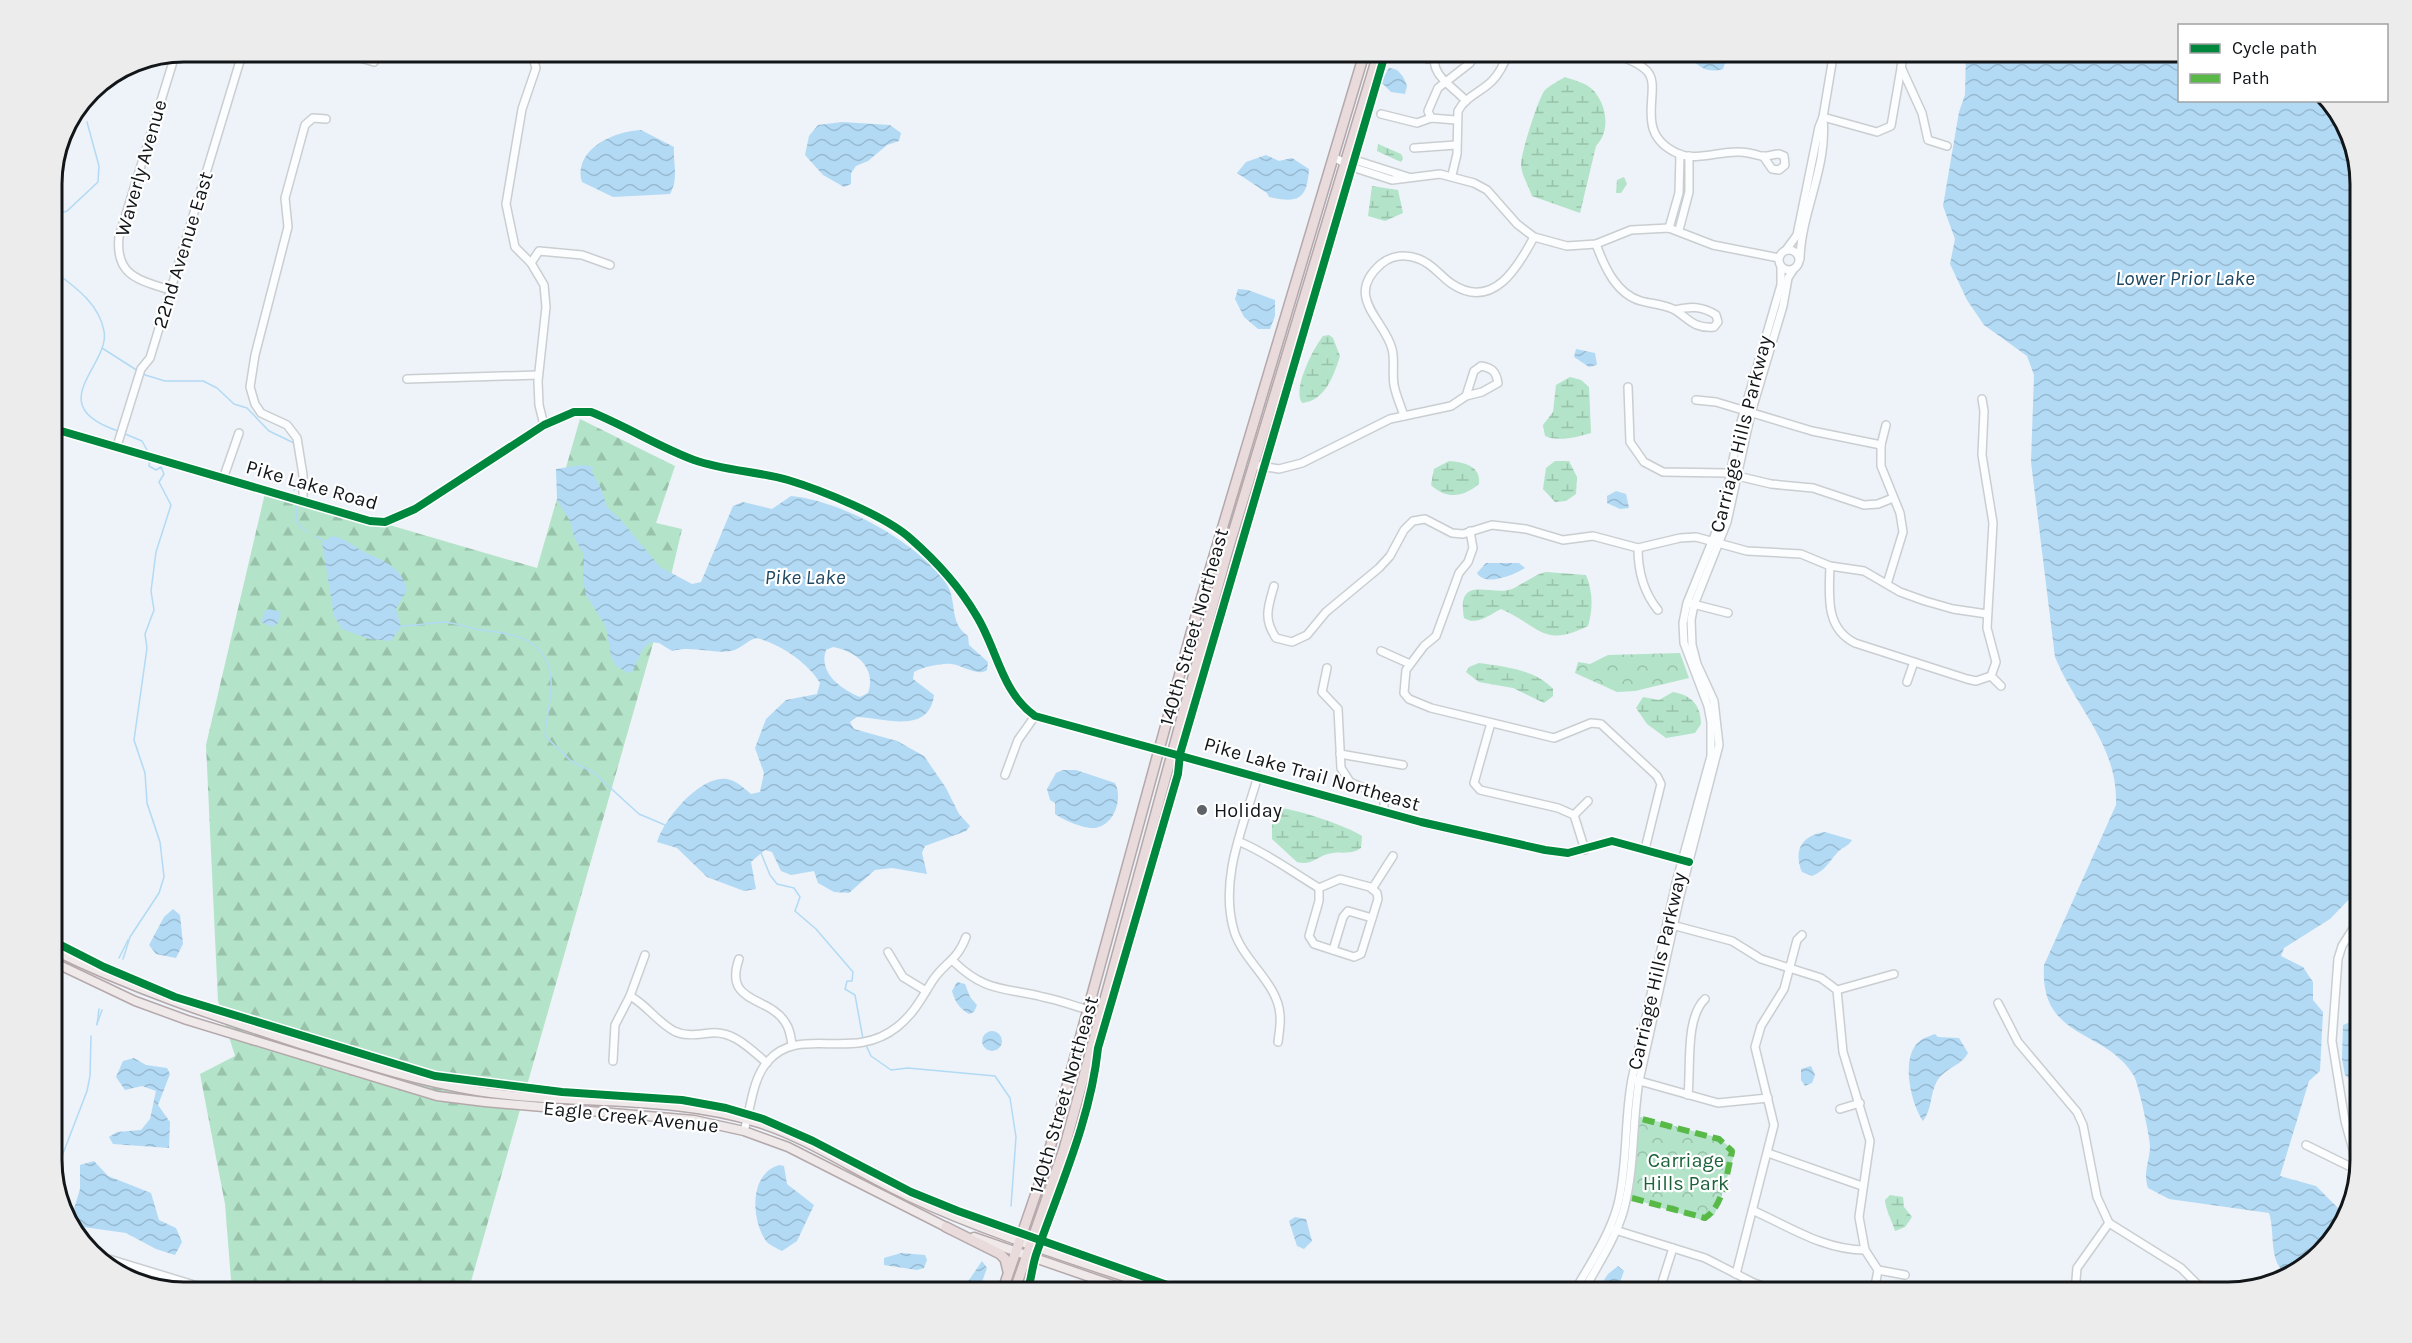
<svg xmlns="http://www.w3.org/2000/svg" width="2412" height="1343" viewBox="0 0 2412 1343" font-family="Karla,sans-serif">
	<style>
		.forest { fill: url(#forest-firs) }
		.wetland { fill: url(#wetland-marsh) }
		.park { fill: url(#park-crowns) }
		.water { fill: url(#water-waves); fill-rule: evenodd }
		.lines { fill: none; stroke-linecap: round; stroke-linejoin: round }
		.stream { stroke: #b2daf5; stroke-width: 1.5 }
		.minor-casing { stroke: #caced1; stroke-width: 10 }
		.major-casing { stroke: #b4a8ab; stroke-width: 11 }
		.highway-casing { stroke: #b4a8ab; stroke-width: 12 }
		.minor { stroke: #fcfdfe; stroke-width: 7 }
		.major { stroke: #f0e9ea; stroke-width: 8 }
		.highway { stroke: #e9dadc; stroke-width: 9 }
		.quiet { stroke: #58b947; stroke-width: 6; stroke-dasharray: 12 6; stroke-linecap: butt }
		.cycleway-casing { stroke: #fff; stroke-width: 11 }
		.cycleway { stroke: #00873e; stroke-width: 8 }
		.poi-dot { fill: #5f6367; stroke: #fff; stroke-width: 2 }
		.labels { text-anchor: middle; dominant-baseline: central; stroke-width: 4.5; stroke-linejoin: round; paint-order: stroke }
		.street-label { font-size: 20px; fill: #121619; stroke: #fff }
		.poi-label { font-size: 20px; fill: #121619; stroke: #fff; text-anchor: start }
		.park-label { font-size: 20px; fill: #1c633b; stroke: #fff }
		.water-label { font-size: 21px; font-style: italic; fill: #204963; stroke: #fff }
		.rim { fill: none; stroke: #121619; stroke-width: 3 }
	</style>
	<defs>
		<pattern id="forest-firs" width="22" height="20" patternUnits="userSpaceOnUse" patternTransform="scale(1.5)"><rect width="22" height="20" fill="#b3e3c8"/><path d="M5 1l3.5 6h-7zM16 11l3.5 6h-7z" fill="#99c2ab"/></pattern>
		<pattern id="wetland-marsh" width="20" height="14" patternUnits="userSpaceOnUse" patternTransform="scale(1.5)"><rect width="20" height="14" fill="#b3e3c8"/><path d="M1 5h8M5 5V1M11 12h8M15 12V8" fill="none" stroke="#99c2ab"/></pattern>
		<pattern id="park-crowns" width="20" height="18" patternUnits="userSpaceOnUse" patternTransform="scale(1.5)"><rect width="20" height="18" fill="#b3e3c8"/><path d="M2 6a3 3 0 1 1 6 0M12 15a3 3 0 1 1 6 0" fill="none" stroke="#99c2ab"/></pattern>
		<pattern id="water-waves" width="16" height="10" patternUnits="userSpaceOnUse" patternTransform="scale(1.5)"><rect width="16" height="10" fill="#b2daf5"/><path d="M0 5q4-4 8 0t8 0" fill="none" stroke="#98bad1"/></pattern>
	</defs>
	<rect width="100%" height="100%" fill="#edf3f8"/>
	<polygon class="forest" points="580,419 675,466 656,523 682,529 664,605 468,1292 232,1292 225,1204 200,1074 235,1056 218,1001 206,745 266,489 537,568"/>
	<g class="wetland">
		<path d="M1565,77C1573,80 1586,83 1592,89C1607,104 1611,131 1596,146L1580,213L1532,196C1528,185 1522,176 1521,165C1520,156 1539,96 1545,90C1550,85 1559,81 1565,77Z"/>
		<polygon points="1378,144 1401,154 1403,158 1401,162 1377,151"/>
		<polygon points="1372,186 1398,190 1403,213 1385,221 1368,216"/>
		<path d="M1329,335L1333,338L1340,356C1334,375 1325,401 1302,403C1292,389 1313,349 1323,336Z"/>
		<path d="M1570,377L1581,380L1589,387L1591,433C1577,437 1559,442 1545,436L1543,425L1553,412L1556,385Z"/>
		<path d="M1449,461C1464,462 1481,466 1479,484C1463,497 1447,500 1431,485L1434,469Z"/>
		<polygon points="1555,461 1569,461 1577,477 1576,494 1566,501 1555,502 1543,489 1546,468"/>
		<path d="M1546,572L1586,575C1593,591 1593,609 1588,626C1542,649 1539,625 1501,609C1489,615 1477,626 1464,618C1456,573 1491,597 1512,589C1524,584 1533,575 1546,572Z"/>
		<path d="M1479,663C1505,667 1534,669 1553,689V696L1544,703L1513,688L1479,682L1466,672L1469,667Z"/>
		<path d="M1673,692C1691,695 1701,705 1701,724L1695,733L1666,738L1647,724L1636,708L1643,697L1659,700Z"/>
		<path d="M1280,808C1299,810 1347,826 1362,836L1361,848C1349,856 1341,850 1328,854C1316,857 1311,866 1297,862L1272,839V823Z"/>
		<path d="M1890,1195L1903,1197L1904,1207L1912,1217L1905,1227L1895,1231C1892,1221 1886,1211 1885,1200Z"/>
	</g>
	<g class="park">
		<polygon points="1624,177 1627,184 1621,193 1616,193 1617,180"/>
		<polygon points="1680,653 1689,678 1635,691 1617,692 1575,673 1578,662 1590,664 1608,655"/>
		<polygon points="1637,1116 1719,1138 1735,1152 1719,1204 1714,1215 1705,1221 1630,1198 1636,1158"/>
	</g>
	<g class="water">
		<path d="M1692,51H1723L1725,63L1723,69C1710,73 1699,69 1692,58Z"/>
		<path d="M1966,51H2179L2180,100L2329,101L2339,110L2361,175V887L2330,919L2284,948L2281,956L2303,967L2313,982V1000L2323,1012L2320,1071L2309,1081L2280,1176L2316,1186L2343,1213L2344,1224L2295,1274L2288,1276C2267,1261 2276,1234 2269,1213L2169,1199L2148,1188C2143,1172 2149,1163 2150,1148C2151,1140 2138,1083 2134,1076C2106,1028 2039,1041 2044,965L2116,805C2118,745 2077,710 2055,657L2031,462L2034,375L2027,356L1984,325L1967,300L1950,264L1955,239L1943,206L1959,112L1965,95Z"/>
		<path d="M1389,68C1399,68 1404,77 1407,86L1405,94L1391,92L1381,82Z"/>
		<polygon points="842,122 890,125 901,133 899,141 887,145 868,161 856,166 851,173 851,184 844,187 823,175 805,155 809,136 818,125"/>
		<path d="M641,130L674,147C673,164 679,179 670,194L613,197L582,182C573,149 615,131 641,130Z"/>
		<path d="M1266,155L1279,161L1292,158L1309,169C1307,201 1297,203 1269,197L1267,193L1237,173L1246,162Z"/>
		<polygon points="1238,289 1248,290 1275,300 1275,316 1270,329 1258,329 1244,317 1235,299"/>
		<polygon points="1576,349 1595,353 1597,365 1589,367 1574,357"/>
		<path d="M582,465L593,467L592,472L601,488L607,507L621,520L660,567L692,584L701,582L733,506L743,502L772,509L791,496C842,501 916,541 946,583C958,601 948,622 968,636L969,645L988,662L987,670C977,677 963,665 951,664C941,663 923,667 914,672L913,679L934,695C929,736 882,717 857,717L850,722L854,729L897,741L924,756L946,788L959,814L970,826L966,831L925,846L922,853L927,874L892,868L875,870L849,893L834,892L818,883L814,871L791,875L781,871L772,852L765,850L751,862L756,889L744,891L707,877L677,848L657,842C664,819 700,775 727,779C737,781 744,788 751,794L760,792L764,773L755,748L766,719L786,700L817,694L820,683C809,663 778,643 757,638C747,640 741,649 731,651C711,654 692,645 672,651L659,643L650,642L642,650L633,671L628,673L616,666L611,656L606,627L586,595L583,580L584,555L574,537L570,521L557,500L556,469ZM833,647C856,651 877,668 868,693L860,697C841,689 818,673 826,650Z"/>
		<polygon points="1616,491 1626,494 1629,508 1620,509 1607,503 1607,496"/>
		<path d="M332,536C346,538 354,547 366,553C385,561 402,568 407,590L396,609L401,627L391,641L369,639L342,629L334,616L322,543Z"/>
		<path d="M1486,563H1519L1525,568C1514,575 1485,587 1477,573Z"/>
		<polygon points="268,609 281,612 278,623 272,627 261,622 265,611"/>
		<path d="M1063,770H1076L1115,783C1123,798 1115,825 1095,828C1084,829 1063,820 1055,814V803L1050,800L1047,789L1056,773Z"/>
		<path d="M1825,832L1852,840C1848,847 1842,847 1837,853C1828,863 1826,870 1812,876L1802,872C1793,850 1802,835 1825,832Z"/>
		<polygon points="173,909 180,915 183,944 176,958 156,954 149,945 164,917"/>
		<path d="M957,982L965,984L970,997L977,1005L974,1012L969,1014C960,1009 955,1002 952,991Z"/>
		<polygon points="2361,1013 2361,1088 2345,1075 2342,1059 2343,1025 2355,1020"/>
		<circle cx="992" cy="1041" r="10"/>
		<path d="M1935,1034L1938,1037L1959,1038L1968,1053C1961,1066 1945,1068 1937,1081C1930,1093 1932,1110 1923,1121C1911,1104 1899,1055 1921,1040C1925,1037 1931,1036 1935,1034Z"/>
		<polygon points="134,1058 146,1065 167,1068 170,1074 158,1105 170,1122 169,1148 113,1144 109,1137 117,1132 141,1130 150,1119 156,1091 142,1086 125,1090 116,1077 123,1061"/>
		<polygon points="1811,1066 1815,1075 1812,1083 1805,1086 1801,1080 1801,1069"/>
		<polygon points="94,1161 108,1176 151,1193 159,1220 176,1228 182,1242 175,1255 156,1249 126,1233 69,1225 80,1189 80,1165"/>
		<path d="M779,1165L784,1166L787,1184L814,1205L797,1241L782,1251C777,1248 770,1246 766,1241C751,1219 749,1174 779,1165Z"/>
		<polygon points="1295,1217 1306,1219 1312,1241 1304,1249 1297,1246 1289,1221"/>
		<polygon points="901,1253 925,1255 927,1260 924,1268 917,1270 884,1265 884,1258"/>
		<polygon points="982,1261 987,1268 979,1290 967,1290 965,1286"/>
		<polygon points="1618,1266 1624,1271 1620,1282 1623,1292 1596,1292 1608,1274"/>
	</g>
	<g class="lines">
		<g class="stream">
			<polyline points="51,216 67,211 98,182 99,166 87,122"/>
			<path d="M51,269C72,285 99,302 104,331C111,365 40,405 118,431"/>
			<polyline points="102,348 138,371"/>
			<polyline points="142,374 165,381 203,381 217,388 234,404 247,408 269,431 294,443 295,447"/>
			<polyline points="125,434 142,441 147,450"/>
			<polyline points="294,490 300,486"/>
			<polyline points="296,506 297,523 308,533"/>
			<polyline points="314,536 325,541"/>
			<path d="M401,626C415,626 429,623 443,622C453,622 465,627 475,629C500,633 535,633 547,662C557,685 546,713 545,736L571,761L593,772L639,814L665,825"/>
			<polyline points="761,853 770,875 777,884 794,888 800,897 795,911 816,929 853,972 852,981 847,981 845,989 855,995 863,1039"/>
			<polyline points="119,958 128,940"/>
			<polyline points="123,959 130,937 159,893 164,877 160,842 147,803 145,773 134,740 147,648 145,634 154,610 151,591 156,552 171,505 159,482 164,474 161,467 156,470 149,466 150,459"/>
			<polyline points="97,1024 102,1010"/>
			<polyline points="97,1025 99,1009"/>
			<polyline points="865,1043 871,1056 891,1070 908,1068 995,1076 1010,1098 1016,1137 1011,1206"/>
			<polyline points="54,1177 87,1091 90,1076 91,1036"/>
		</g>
		<defs>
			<g id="minor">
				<polyline points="337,51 374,62"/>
				<polyline points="531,51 536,68 522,109 506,204 515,247 531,263 544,285 546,307 538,381 539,405 544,425"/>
				<polyline points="1417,51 1427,59 1433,59"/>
				<path d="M1435,51C1429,76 1452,85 1466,101"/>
				<path d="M1601,51C1617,56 1635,59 1647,71C1664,89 1630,133 1679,154C1696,161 1721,151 1739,152C1747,152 1754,154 1761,156C1767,157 1773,154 1779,154L1784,156L1785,165L1779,170L1772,169L1763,156"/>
				<polyline points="1901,67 1922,113 1928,140 1947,146"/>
				<polyline points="79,106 88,98 94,87"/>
				<polyline points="1381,114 1417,123 1431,118 1456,120"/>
				<polyline points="1823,117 1877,132 1891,126 1904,51"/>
				<polyline points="1431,118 1428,111 1438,88 1470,63 1477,51"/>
				<polyline points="1414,148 1456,145"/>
				<polyline points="1333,157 1355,168 1392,180 1440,174 1474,183 1487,190 1517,224 1534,237 1567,246 1596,244 1631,230 1669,228 1713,245 1779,258"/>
				<polyline points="1352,165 1358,161 1408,177"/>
				<path d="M1452,175L1457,154L1458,111C1465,97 1481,92 1492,81C1500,73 1505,62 1509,51"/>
				<polyline points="1669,228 1679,193 1680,154"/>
				<polyline points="1679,230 1689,192 1689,156"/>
				<path d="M1596,244C1604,266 1616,294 1641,301C1652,304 1662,304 1673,309C1688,317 1692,329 1714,327L1718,322L1716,315C1702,306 1691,306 1675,310"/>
				<circle cx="1789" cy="260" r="10"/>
				<polyline points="1786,250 1797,235 1819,127 1823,117 1834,51"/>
				<path d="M1800,259C1801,212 1828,167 1823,119"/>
				<polyline points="531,263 539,251 582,255 610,265"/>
				<path d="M170,290C139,280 115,276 119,237L176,52"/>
				<polyline points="407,379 538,375"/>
				<polyline points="1628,387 1630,442 1644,462 1663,472 1725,473 1771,484 1813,488 1864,505 1878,504 1893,498"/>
				<polyline points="1696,400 1716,402 1812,431 1881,445"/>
				<path d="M1404,416C1401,406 1396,396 1394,385C1392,373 1395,360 1392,349C1385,320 1343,297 1381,264C1392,255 1406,254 1419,259C1433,264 1440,276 1452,284C1493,311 1518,267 1534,237"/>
				<polyline points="1886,425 1881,445 1881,466 1900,513 1903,532 1887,584"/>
				<path d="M51,428L370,521L385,522L415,509L544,425L574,412H591C626,426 659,447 694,460C725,471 757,471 788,480C821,490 886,516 911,539C936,561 959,586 976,615C997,648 1001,692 1035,716L1421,822L1545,850L1568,853L1612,841L1689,862"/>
				<polyline points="117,446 141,369 150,358 243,51"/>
				<path d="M1254,465L1279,469L1302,463L1390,419L1451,406L1466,396L1482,392L1498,383C1496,371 1492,368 1481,366L1474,371L1466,396"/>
				<polyline points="224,476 239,433"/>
				<polyline points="303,501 303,475 297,438 287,425 261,413 255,404 250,387 255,355 288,227 285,198 305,125 313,118 326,119"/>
				<polyline points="1470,531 1473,548 1468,562 1459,573 1436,636 1424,646 1406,670 1404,693 1409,699 1431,708 1554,738 1591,723 1601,724 1657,776 1661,784 1645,849"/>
				<path d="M1638,548C1638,571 1644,593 1658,610"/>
				<path d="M1830,566C1829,596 1825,628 1855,643L1967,679L1976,681L1991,676L1996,662L1987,628L1993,523L1982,455L1984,411L1982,399"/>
				<path d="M1274,586C1268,607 1263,619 1276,638L1292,642L1307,635L1326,612L1379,568L1390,556L1404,530L1413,521L1425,519L1452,533L1463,534L1492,525L1526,529L1563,540L1593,536L1638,548L1680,538L1696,537L1747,551L1801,554L1830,566L1864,571L1900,592L1925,601L1953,609L1987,614"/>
				<polyline points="1689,603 1728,613"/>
				<polyline points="1381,651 1410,664"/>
				<polyline points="1327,668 1322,692 1338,709 1341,768 1350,782 1384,797 1384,812"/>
				<polyline points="1991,676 2001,686"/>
				<polyline points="1907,682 1914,662"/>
				<polyline points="1491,723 1474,783 1480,790 1558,808 1574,815 1585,850"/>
				<polyline points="1340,754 1403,765"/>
				<polyline points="1005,775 1018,740 1035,716"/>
				<path d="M1258,776C1244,825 1220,876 1233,927C1240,959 1278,982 1280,1015C1281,1023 1279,1033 1278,1042"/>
				<polyline points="1574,815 1588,801"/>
				<path d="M1240,842C1269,854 1292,872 1319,888"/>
				<polygon points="1340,879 1370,887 1377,893 1378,899 1361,954 1354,957 1314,944 1309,936 1319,901 1319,888"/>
				<polyline points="1372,889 1393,856"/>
				<polyline points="1672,925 1732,941 1761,959 1821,978 1837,990 1843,1052 1870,1141 1859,1217 1865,1250 1878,1270 1874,1292"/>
				<polyline points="1333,950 1343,917 1348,911 1372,918"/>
				<polyline points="888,952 903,977 926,991"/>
				<path d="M645,955L630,996C647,1005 657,1022 674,1031C686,1037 698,1034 711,1033C734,1031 750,1049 767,1063"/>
				<path d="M739,959C723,1004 769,996 785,1022C790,1029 791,1037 792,1045"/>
				<path d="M953,961C986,993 1004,987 1043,997C1059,1000 1074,1006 1089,1010"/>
				<polyline points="1837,990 1894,974"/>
				<polyline points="1998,1003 2018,1042 2077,1112 2083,1125 2097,1197 2109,1223 2181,1268 2205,1292"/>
				<polyline points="613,1061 615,1025 630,996"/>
				<polyline points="1636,1080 1718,1103 1768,1098"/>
				<path d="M1688,1095C1691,1067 1685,1018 1705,999"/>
				<polyline points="1840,1109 1860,1103"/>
				<path d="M744,1131C751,1108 752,1079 768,1061C801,1024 852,1063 897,1027C914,1014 922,997 933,980C945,962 957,961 966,937"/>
				<polyline points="2306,1145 2357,1170"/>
				<polyline points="1768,1153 1862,1186"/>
				<polyline points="2357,1176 2353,1150 2345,1121 2332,1041 2338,959 2342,946 2361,916"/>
				<path d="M1754,1211C1790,1227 1824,1250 1865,1250"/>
				<polyline points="1612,1229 1705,1258 1754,1283 1780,1292"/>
				<polyline points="99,1256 204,1288"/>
				<polyline points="1878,1270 1905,1275"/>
				<polyline points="1736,1274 1774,1125 1755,1047 1761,1026 1784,989 1797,940 1802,935"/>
				<path d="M1574,1292C1590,1264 1610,1235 1618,1204C1628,1163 1624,1121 1632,1079L1676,883L1711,756V722L1708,706L1684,643L1683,623L1687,603L1722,517L1739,429L1781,285V267"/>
				<path d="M1583,1292C1597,1266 1616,1238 1624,1209C1635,1167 1632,1124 1639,1081L1680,896L1719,745L1714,701L1697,664L1692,645L1691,620L1694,605L1727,522L1751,413L1783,306L1788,278L1793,270"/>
				<polyline points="1659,1292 1673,1248"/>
				<polyline points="2075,1292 2077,1268 2109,1223"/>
			</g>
			<g id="major">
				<path d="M51,949C130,988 211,1015 294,1042C355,1061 415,1081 477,1091C570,1106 668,1094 759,1123C812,1140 858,1173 908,1196C991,1235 1082,1262 1169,1292"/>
				<polyline points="51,961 135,1001 187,1020 437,1096 485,1102 694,1120 744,1131 788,1147 950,1229"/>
				<polyline points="974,1237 1133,1292"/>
			</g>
			<g id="highway">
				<polyline points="946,1227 1000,1254 1005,1259 1008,1271"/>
				<polyline points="1002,1292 1044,1170 1191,633 1365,51"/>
				<polyline points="1014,1292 1064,1149 1227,553 1379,51"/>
			</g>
		</defs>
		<use href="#minor" class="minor-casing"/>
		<use href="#major" class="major-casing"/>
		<use href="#highway" class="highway-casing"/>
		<use href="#minor" class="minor"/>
		<use href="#major" class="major"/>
		<use href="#highway" class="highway"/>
		<path class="quiet" d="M1632,1198L1705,1218C1723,1206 1726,1177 1731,1157L1732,1151L1719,1139L1638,1118"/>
		<defs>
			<g id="cycleway">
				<path d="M51,428L370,521L385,522L415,509L544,425L574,412H591C626,426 659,447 694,460C725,471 757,471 788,480C821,490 886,516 911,539C936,561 959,586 976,615C997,648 1001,692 1035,716L1421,822L1545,850L1568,853L1612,841L1689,862"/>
				<polyline points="51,940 104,967 175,997 435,1076 562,1092 682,1100 726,1108 763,1119 813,1141 911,1192 958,1211 1187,1292"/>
				<path d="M1027,1292C1032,1278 1032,1265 1037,1252C1060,1186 1091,1118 1098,1048L1178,774L1180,754L1386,51"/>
			</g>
		</defs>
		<use href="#cycleway" class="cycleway-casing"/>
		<use href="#cycleway" class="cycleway"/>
	</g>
	<circle class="poi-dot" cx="1202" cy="810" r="6"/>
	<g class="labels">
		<g class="street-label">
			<text transform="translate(141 168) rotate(-74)">Waverly Avenue</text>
			<text transform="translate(183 250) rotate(-73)">22nd Avenue East</text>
			<text transform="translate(1741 434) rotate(-76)">Carriage Hills Parkway</text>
			<text transform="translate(312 485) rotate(16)">Pike Lake Road</text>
			<text transform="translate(1194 627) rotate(-74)">140th Street Northeast</text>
			<text transform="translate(1312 774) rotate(16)">Pike Lake Trail Northeast</text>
			<text transform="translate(1657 971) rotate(-77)">Carriage Hills Parkway</text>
			<text transform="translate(1064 1095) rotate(-74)">140th Street Northeast</text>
			<text transform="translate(631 1117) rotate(6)">Eagle Creek Avenue</text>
		</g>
		<g class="poi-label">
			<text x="1214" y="810">Holiday</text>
		</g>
		<g class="park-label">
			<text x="1686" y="1160">Carriage<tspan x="1686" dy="23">Hills Park</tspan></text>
		</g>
		<g class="water-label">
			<text x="2185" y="278">Lower Prior Lake</text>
			<text x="805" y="577">Pike Lake</text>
		</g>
	</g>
	<path d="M0 0H2412V1343H0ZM184 62H2228A122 122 0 0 1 2350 184V1160A122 122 0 0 1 2228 1282H184A122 122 0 0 1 62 1160V184A122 122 0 0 1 184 62Z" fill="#ececed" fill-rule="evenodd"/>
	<path class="rim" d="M184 62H2228A122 122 0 0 1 2350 184V1160A122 122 0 0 1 2228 1282H184A122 122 0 0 1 62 1160V184A122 122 0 0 1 184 62Z"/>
	<rect x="2178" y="24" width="210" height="78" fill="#ffffff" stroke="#a0a2a3" stroke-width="1.5"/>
	<rect x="2190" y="44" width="30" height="9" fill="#00873e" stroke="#a0a2a3" stroke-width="1.5"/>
	<text x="2232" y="54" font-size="18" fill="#121619">Cycle path</text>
	<rect x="2190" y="74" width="30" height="9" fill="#58b947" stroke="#a0a2a3" stroke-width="1.5"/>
	<text x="2232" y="84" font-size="18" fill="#121619">Path</text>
</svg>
